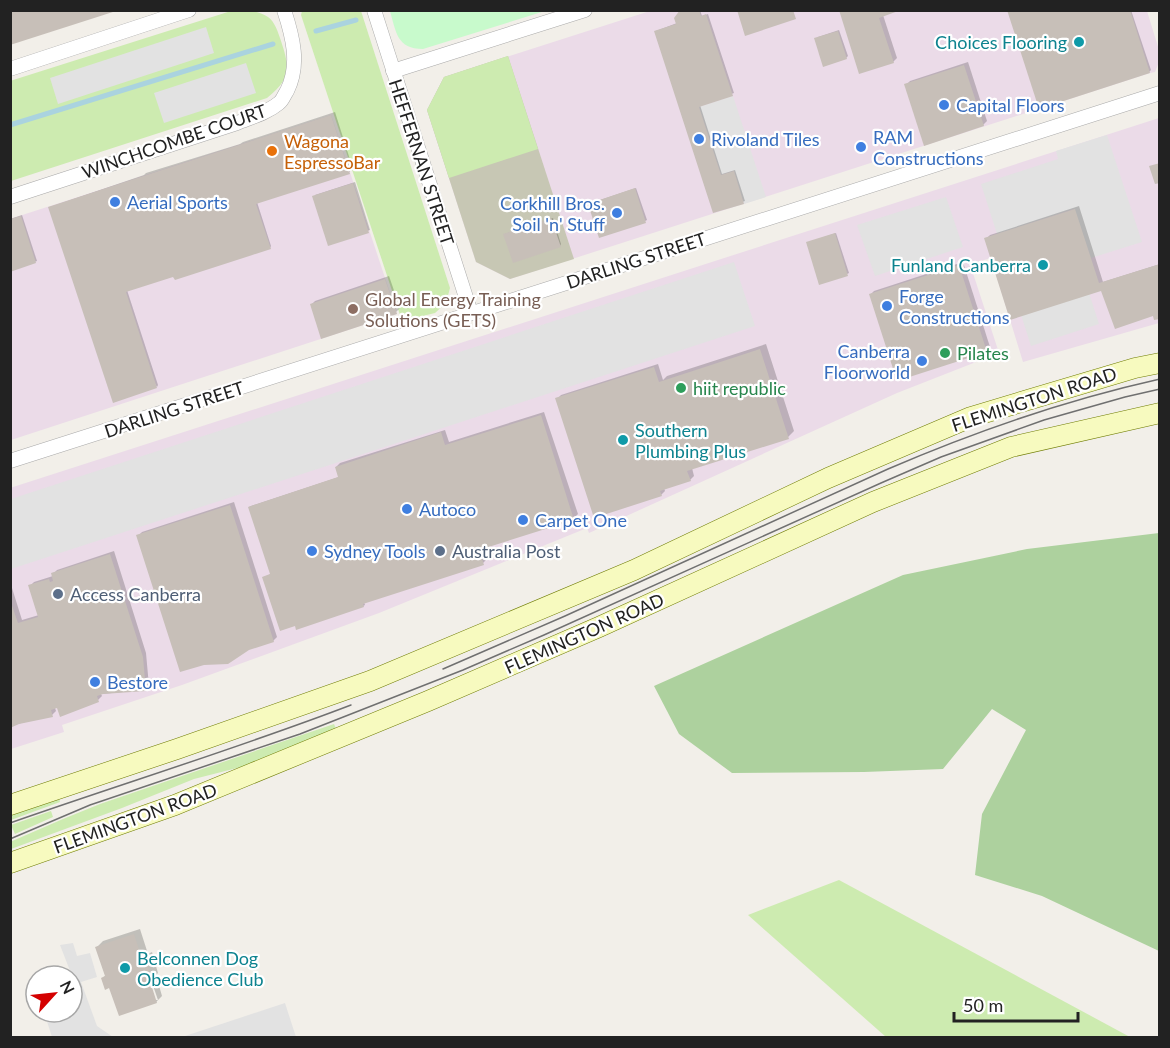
<svg xmlns="http://www.w3.org/2000/svg" width="1170" height="1048" viewBox="0 0 1170 1048" font-family="Lato,sans-serif">
	<style>
		.industrial { fill: #ebdbe8 }
		.construction { fill: #c7c7b4 }
		.grass { fill: #cdebb0 }
		.forest { fill: #add19e }
		.park { fill: #c8facc }
		.parking { fill: #e2e2e2 }
		.shadow { fill: #0003; fill-rule: evenodd }
		.lines { fill: none; stroke-linecap: round; stroke-linejoin: round }
		.stream { stroke: #aad3df; stroke-width: 5 }
		.building { fill: #c7bfb8 }
		.street-casing { stroke: #a9a9a9; stroke-width: 15 }
		.secondary-casing { stroke: #707d05; stroke-width: 21 }
		.street { stroke: #fff; stroke-width: 14 }
		.secondary { stroke: #f7fabf; stroke-width: 20 }
		.tram { stroke: #707070; stroke-width: 1.5 }
		.culture-dot { fill: #0f9aa8; stroke: #fff; stroke-width: 2 }
		.shop-dot { fill: #3f7fe0; stroke: #fff; stroke-width: 2 }
		.food-dot { fill: #e8710a; stroke: #fff; stroke-width: 2 }
		.education-dot { fill: #8d6e63; stroke: #fff; stroke-width: 2 }
		.leisure-dot { fill: #2e9e5b; stroke: #fff; stroke-width: 2 }
		.service-dot { fill: #5c6f8a; stroke: #fff; stroke-width: 2 }
		.labels { text-anchor: middle; dominant-baseline: central; stroke-width: 4.5; stroke-linejoin: round; paint-order: stroke }
		.culture-label { font-size: 18px; fill: #0d838f; stroke: #fff; text-anchor: end }
		.shop-label { font-size: 18px; fill: #366cbe; stroke: #fff; text-anchor: start }
		.street-label { font-size: 18px; fill: #222; stroke: #fff }
		.food-label { font-size: 18px; fill: #c56008; stroke: #fff; text-anchor: start }
		.education-label { font-size: 18px; fill: #785e54; stroke: #fff; text-anchor: start }
		.leisure-label { font-size: 18px; fill: #27864d; stroke: #fff; text-anchor: start }
		.service-label { font-size: 18px; fill: #4e5e75; stroke: #fff; text-anchor: start }
	</style>
	<rect width="100%" height="100%" fill="#f2efe9"/>
	<g class="industrial">
		<polygon points="650,11 1147,11 1159,50 1159,62 1155,72 1150,73 510,279 476,262 427,110 444,77"/>
		<polygon points="331,115 397,314 11,440 10,219"/>
		<polygon points="1159,118 1159,323 1023,362 991,258 970,264 999,353 897,393 589,533 587,528 379,613 182,685 62,725 64,732 11,749 10,488"/>
	</g>
	<polygon class="construction" points="508,56 574,259 510,279 476,262 427,110 444,77"/>
	<g class="grass">
		<path d="M231,11C244,11 256,9 268,17C275,22 278,32 281,41C290,68 291,79 267,98L11,181L10,81Z"/>
		<polygon points="302,11 361,11 450,288 446,303 435,313 402,321 301,15"/>
		<polygon points="508,56 538,149 449,178 427,110 444,77"/>
		<polygon points="334,724 336,729 245,766 194,779 122,808 11,849 10,842 63,819 100,804"/>
		<polygon points="59,798 60,802 11,820 11,814"/>
		<polygon points="51,811 53,817 15,834 11,825"/>
		<polygon points="839,880 1130,1037 886,1037 748,915"/>
	</g>
	<polygon class="forest" points="1159,533 1159,951 1042,896 975,875 982,814 1026,730 992,709 943,769 864,772 732,773 679,734 654,686 903,575 1027,549"/>
	<path class="park" d="M390,11V10L545,11L423,49C397,49 396,32 390,11Z"/>
	<g class="parking">
		<polygon points="206,27 214,53 58,104 50,78"/>
		<polygon points="246,63 256,93 164,123 154,93"/>
		<polygon points="733,96 766,197 744,204 734,171 721,175 699,107"/>
		<polygon points="1107,135 1142,242 1091,258 1074,209 997,234 981,184 1058,159 1056,151"/>
		<polygon points="946,197 963,247 875,276 857,225"/>
		<polygon points="734,262 755,326 11,569 11,499"/>
		<polygon points="1083,274 1099,324 1031,346 1015,296"/>
		<polygon points="73,943 77,956 90,953 97,977 81,982 97,1026 113,1037 52,1037 44,1012 72,1012 72,976 60,945"/>
		<polygon points="285,1003 296,1037 182,1037"/>
	</g>
	<g class="shadow">
		<polygon points="682,10 700,10 702,16 708,14 734,93 700,105 722,174 735,170 745,201 714,212 656,31 677,23"/>
		<polygon points="841,10 883,15 897,58 893,62"/>
		<polygon points="1009,10 1131,10 1151,70 1149,72"/>
		<polygon points="839,30 848,56 846,58 818,37"/>
		<polygon points="968,62 987,121 983,125 906,85 910,81"/>
		<polygon points="335,112 353,169 349,172 257,202 271,246 270,248 174,274 127,290 158,385 157,387 50,207 144,175 146,173 240,144 243,142"/>
		<polygon points="355,182 370,230 329,245 315,195"/>
		<polygon points="636,188 647,220 645,221 591,203"/>
		<polygon points="1079,206 1103,282 1160,264 1160,317 1102,288 986,239 990,235"/>
		<polygon points="22,215 37,261 10,270 10,219"/>
		<polygon points="553,218 561,244 560,246 505,234"/>
		<polygon points="836,233 849,273 847,274 807,243"/>
		<polygon points="963,262 990,347 986,351 871,294 874,291"/>
		<polygon points="389,276 400,308 396,312 311,305 315,301"/>
		<polygon points="766,344 794,431 788,437 692,468 694,476 690,480 664,488 665,491 661,495 557,399 561,395 658,364 663,380 667,376"/>
		<polygon points="544,412 578,514 574,518 483,548 487,559 483,563 364,602 365,605 363,606 264,577 271,574 249,507 251,506 339,477 336,467 340,463 445,430 449,442"/>
		<polygon points="234,502 277,637 273,641 138,536 142,532"/>
		<polygon points="114,551 146,653 149,686 145,690 101,694 102,696 98,700 58,706 55,708 56,711 52,715 10,726 10,589 12,588 22,620 39,615 30,586 34,582 53,576 53,574 57,570"/>
		<path d="M140,929L148,954L152,952L158,973L156,975L162,996L156,1002L110,986L103,978L106,975L97,947L103,941ZM149,974L158,1000H154L146,975Z"/>
	</g>
	<g class="lines">
		<g class="stream">
			<polyline points="316,31 356,20"/>
			<polyline points="10,125 273,44"/>
		</g>
	</g>
	<g class="building">
		<polygon points="10,10 116,10 116,11 10,45"/>
		<polygon points="680,10 699,10 701,16 706,14 733,96 699,107 721,175 734,171 744,204 713,213 654,31 676,24 674,18"/>
		<polygon points="737,10 793,10 796,19 745,36"/>
		<polygon points="839,10 901,10 879,18 894,63 859,74"/>
		<polygon points="1007,10 1130,10 1150,73 1039,109"/>
		<polygon points="838,31 847,59 823,67 814,38"/>
		<polygon points="964,65 984,126 924,146 904,84"/>
		<polygon points="331,115 350,174 256,204 271,249 175,280 173,277 126,292 157,388 113,403 48,207"/>
		<polygon points="1160,163 1160,183 1155,184 1149,166"/>
		<polygon points="353,183 369,233 328,246 312,196"/>
		<polygon points="635,188 646,223 599,238 588,204"/>
		<polygon points="1075,209 1099,283 1160,264 1160,319 1154,320 1153,316 1115,329 1101,291 1010,320 984,238"/>
		<polygon points="21,216 36,263 10,272 10,219"/>
		<polygon points="551,218 561,247 513,263 503,234"/>
		<polygon points="835,233 848,276 819,285 806,242"/>
		<polygon points="959,265 987,352 897,381 869,294"/>
		<polygon points="385,279 397,314 321,339 310,304"/>
		<polygon points="760,349 789,439 687,471 691,481 660,491 662,496 594,518 555,398 654,367 659,382"/>
		<polygon points="541,415 574,520 479,550 484,565 363,604 364,607 296,630 295,626 280,631 262,577 270,574 248,507 338,477 335,467 441,432 445,445"/>
		<polygon points="230,505 274,642 249,650 228,664 204,665 180,672 136,535"/>
		<polygon points="110,554 143,657 146,691 103,694 97,696 99,702 60,717 57,708 51,710 53,717 19,724 10,728 10,600 18,623 38,617 28,585 49,579 50,582 53,581 51,573"/>
		<polygon points="134,934 142,959 145,958 153,980 150,981 157,1003 119,1016 109,988 105,990 101,978 105,976 95,947"/>
	</g>
	<g class="lines">
		<defs>
			<g id="street">
				<polyline points="374,10 471,313"/>
				<polyline points="10,69 189,10"/>
				<polyline points="393,71 585,10"/>
				<path d="M10,197L237,123C252,117 267,113 279,103C283,100 284,95 287,91C300,65 293,37 284,10"/>
				<polyline points="10,461 1160,93"/>
			</g>
			<g id="secondary">
				<polyline points="10,805 177,749 370,681 634,570 828,478 971,417 1135,368 1160,363"/>
				<polyline points="10,863 175,805 428,701 599,627 873,502 1011,447 1160,413"/>
			</g>
		</defs>
		<use href="#street" class="street-casing"/>
		<use href="#secondary" class="secondary-casing"/>
		<use href="#street" class="street"/>
		<use href="#secondary" class="secondary"/>
		<g class="tram">
			<path d="M443,669L565,616L888,469C976,431 1066,400 1160,379"/>
			<path d="M10,823C124,783 239,748 351,705"/>
			<polyline points="10,839 90,805 300,734 463,670 544,635 881,483 941,457 1044,420 1125,397 1160,389"/>
		</g>
	</g>
	<g class="culture-dot">
		<circle cx="1079" cy="42" r="6"/>
		<circle cx="1043" cy="265" r="6"/>
		<circle cx="623" cy="440" r="6"/>
		<circle cx="125" cy="968" r="6"/>
	</g>
	<g class="shop-dot">
		<circle cx="944" cy="105" r="6"/>
		<circle cx="699" cy="139" r="6"/>
		<circle cx="861" cy="147" r="6"/>
		<circle cx="115" cy="202" r="6"/>
		<circle cx="617" cy="213" r="6"/>
		<circle cx="887" cy="306" r="6"/>
		<circle cx="922" cy="361" r="6"/>
		<circle cx="407" cy="509" r="6"/>
		<circle cx="523" cy="520" r="6"/>
		<circle cx="312" cy="551" r="6"/>
		<circle cx="95" cy="682" r="6"/>
	</g>
	<circle class="food-dot" cx="272" cy="151" r="6"/>
	<circle class="education-dot" cx="353" cy="309" r="6"/>
	<g class="leisure-dot">
		<circle cx="945" cy="353" r="6"/>
		<circle cx="681" cy="388" r="6"/>
	</g>
	<g class="service-dot">
		<circle cx="440" cy="551" r="6"/>
		<circle cx="58" cy="594" r="6"/>
	</g>
	<g class="labels">
		<g class="culture-label">
			<text x="1067" y="42">Choices Flooring</text>
			<text x="1031" y="265">Funland Canberra</text>
			<text x="635" y="430" text-anchor="start">Southern<tspan x="635" dy="21">Plumbing Plus</tspan></text>
			<text x="137" y="958" text-anchor="start">Belconnen Dog<tspan x="137" dy="21">Obedience Club</tspan></text>
		</g>
		<g class="shop-label">
			<text x="956" y="105">Capital Floors</text>
			<text x="873" y="137">RAM<tspan x="873" dy="21">Constructions</tspan></text>
			<text x="711" y="139">Rivoland Tiles</text>
			<text x="127" y="202">Aerial Sports</text>
			<text x="605" y="203" text-anchor="end">Corkhill Bros.<tspan x="605" dy="21">Soil 'n' Stuff</tspan></text>
			<text x="899" y="296">Forge<tspan x="899" dy="21">Constructions</tspan></text>
			<text x="910" y="351" text-anchor="end">Canberra<tspan x="910" dy="21">Floorworld</tspan></text>
			<text x="419" y="509">Autoco</text>
			<text x="535" y="520">Carpet One</text>
			<text x="324" y="551">Sydney Tools</text>
			<text x="107" y="682">Bestore</text>
		</g>
		<g class="street-label">
			<text transform="translate(174 141) rotate(-19)">WINCHCOMBE COURT</text>
			<text transform="translate(422 162) rotate(72)">HEFFERNAN STREET</text>
			<text transform="translate(636 260) rotate(-18)">DARLING STREET</text>
			<text transform="translate(1034 399) rotate(-18)">FLEMINGTON ROAD</text>
			<text transform="translate(174 409) rotate(-18)">DARLING STREET</text>
			<text transform="translate(584 633) rotate(-24)">FLEMINGTON ROAD</text>
			<text transform="translate(135 818) rotate(-20)">FLEMINGTON ROAD</text>
		</g>
		<g class="food-label">
			<text x="284" y="141">Wagona<tspan x="284" dy="21">EspressoBar</tspan></text>
		</g>
		<g class="education-label">
			<text x="365" y="299">Global Energy Training<tspan x="365" dy="21">Solutions (GETS)</tspan></text>
		</g>
		<g class="leisure-label">
			<text x="957" y="353">Pilates</text>
			<text x="693" y="388">hiit republic</text>
		</g>
		<g class="service-label">
			<text x="452" y="551">Australia Post</text>
			<text x="70" y="594">Access Canberra</text>
		</g>
	</g>
	<rect width="1170" height="1048" fill="none" stroke="#222222" stroke-width="24"/>
	<g transform="translate(54 994) rotate(63)"><circle r="28" fill="#ffffff" stroke="#a7a7a7" stroke-width="1.5"/>
	<path d="M0-4.5L10 22L0 15L-10 22Z" fill="#d40000"/>
	<text y="-9" font-size="16" font-weight="bold" text-anchor="middle" fill="#222222">N</text>
	</g>
	<path d="M954 1012v9h124v-9" fill="none" stroke="#222222" stroke-width="3"/>
	<text x="963" y="1012" font-size="18" fill="#222222" stroke="#ffffff" stroke-width="4.5" paint-order="stroke">50 m</text>
</svg>
